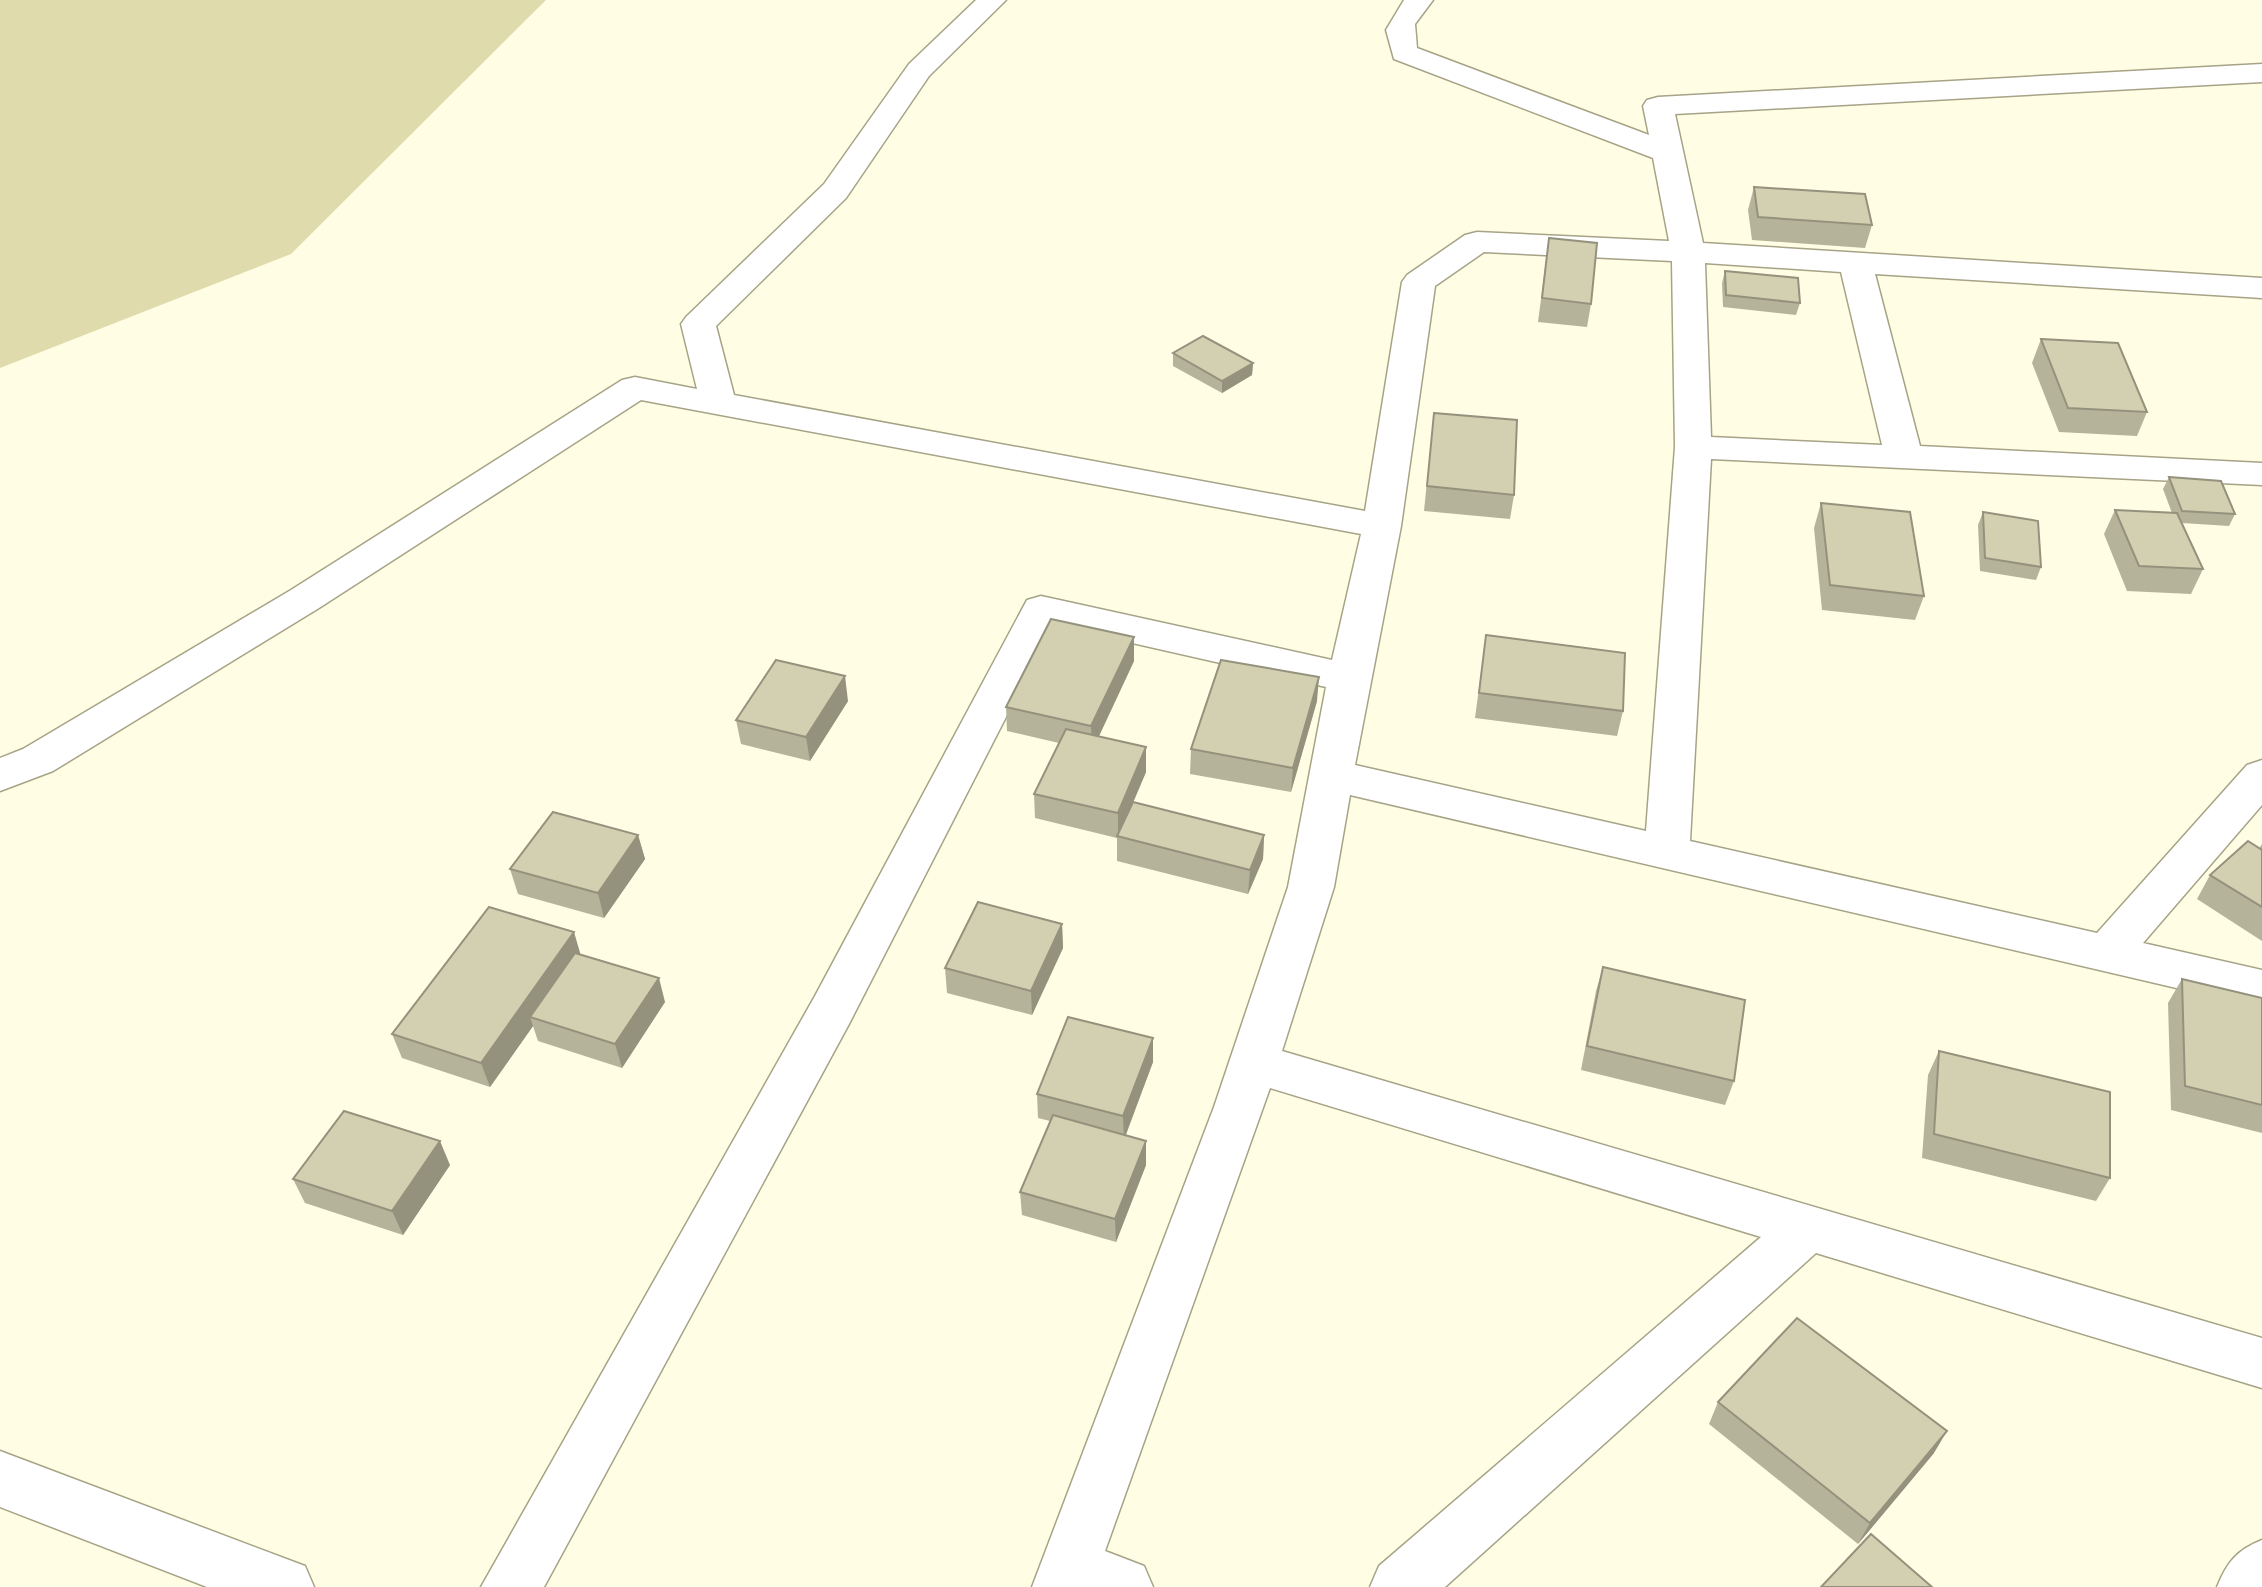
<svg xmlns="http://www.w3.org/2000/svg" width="2262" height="1587" viewBox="0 0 2262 1587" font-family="Rubik,sans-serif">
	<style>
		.green { fill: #e0dbac }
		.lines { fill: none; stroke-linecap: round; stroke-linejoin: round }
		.minor-casing { stroke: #a6a386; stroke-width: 3 }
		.minor { fill: #fff; fill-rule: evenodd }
		.wall { fill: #b5b399 }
		.shaded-wall { fill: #94927d }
		.building { fill: #d3d0b2; stroke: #94927d; stroke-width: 2 }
	</style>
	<rect width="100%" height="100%" fill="#fffde4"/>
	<polygon class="green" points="0,0 546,0 291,254 0,368"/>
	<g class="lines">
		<defs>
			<g id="minor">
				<path d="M976,0H1006L929,76L846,198L716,326L734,395L1365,511L1402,282L1407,275L1465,235L1477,232L1669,241L1653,158L1394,59L1386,30L1404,0H1433L1415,24L1417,48L1649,135L1643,106L1647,100L1658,97L2262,64V82L1675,114L1703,243L2262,278V298L1875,274L1920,446L2262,463V485L1711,459L1690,841L2097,933L2247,765L2262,760V805L2143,943L2262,970V1008L1350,795L1334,887L1282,1051L2262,1338V1388L1816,1253L1445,1587H1370L1379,1566L1761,1237L1270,1088L1105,1551L1144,1566L1153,1587H1032L1214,1107L1288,887L1326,687L1053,625L849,1024L544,1587H481L815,996L1027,600L1041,596L1332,660L1361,534L641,400L319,608L53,771L0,791V758L23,749L291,590L622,380L635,377L697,389L681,324L686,317L824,184L909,64ZM1484,252L1672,261L1675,447L1646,831L1355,765L1401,526L1435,286ZM1705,263L1841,272L1882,445L1711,437Z"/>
				<polygon points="0,1451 305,1566 314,1587 207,1587 0,1507"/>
				<path d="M2262,1540V1587H2217C2227,1562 2237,1550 2262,1540Z"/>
			</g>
		</defs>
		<use href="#minor" class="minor-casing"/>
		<use href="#minor" class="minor"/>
	</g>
	<g class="wall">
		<polygon points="1754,187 1872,225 1865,248 1752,240 1748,210"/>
		<polygon points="1549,238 1591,304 1587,327 1538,322"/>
		<polygon points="1725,271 1800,303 1796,315 1723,307 1722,283"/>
		<polygon points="2041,339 2147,412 2137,436 2059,432 2032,363"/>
		<polygon points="1173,353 1253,363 1252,375 1222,393 1173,366"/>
		<polygon points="1434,413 1514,495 1510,519 1424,511"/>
		<polygon points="2169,477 2235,514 2229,526 2182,523 2203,569 2191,594 2127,591 2104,534 2115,510 2172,513 2163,489"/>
		<polygon points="1821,503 1924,596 1915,620 1822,610 1814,528"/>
		<polygon points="1983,512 2041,567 2036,580 1980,571 1978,525"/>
		<polygon points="1486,635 1623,711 1617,736 1475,718"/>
		<polygon points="1134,637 1134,661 1099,736 1146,772 1128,814 1264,835 1263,859 1248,894 1117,861 1117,838 1035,818 1034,794 1059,743 1007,731 1006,707"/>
		<polygon points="848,701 810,761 741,744 736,720"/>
		<polygon points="1317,701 1291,792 1190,774 1191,749"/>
		<polygon points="638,835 645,859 604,918 518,894 510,869"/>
		<polygon points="2262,844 2262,941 2197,899 2210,875 2259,849"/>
		<polygon points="1062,924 1063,948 1032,1015 947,993 945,968"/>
		<polygon points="581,955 665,1002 622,1068 538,1041 533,1026 490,1087 402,1058 392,1034"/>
		<polygon points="1603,967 1734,1081 1725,1105 1581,1070 1596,991"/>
		<polygon points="2182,979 2262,998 2262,1133 2171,1110 2168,1003"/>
		<polygon points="1153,1038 1153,1062 1125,1135 1146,1141 1146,1165 1116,1242 1022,1215 1020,1192 1050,1121 1038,1118 1037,1094"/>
		<polygon points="1939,1051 2110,1178 2096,1201 1922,1158 1928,1075"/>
		<polygon points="450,1165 403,1235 305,1203 293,1179"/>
		<polygon points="1718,1402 1934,1453 1858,1544 1709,1424"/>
	</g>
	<g class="shaded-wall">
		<polygon points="1253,363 1252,375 1222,393 1222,381"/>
		<polygon points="1134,637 1134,661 1092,751 1091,726"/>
		<polygon points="845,676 848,701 810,761 806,737"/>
		<polygon points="1319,677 1317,701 1291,792 1293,768"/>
		<polygon points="1146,747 1146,772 1118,838 1118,813"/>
		<polygon points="638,835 645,859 604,918 598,893"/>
		<polygon points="1264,835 1263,859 1248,894 1250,870"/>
		<polygon points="1062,924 1063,948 1032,1015 1031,991"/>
		<polygon points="574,932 581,956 530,1017 533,1026 490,1087 481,1063"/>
		<polygon points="659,978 665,1002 622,1068 615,1044"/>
		<polygon points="1153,1038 1153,1062 1124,1140 1123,1116"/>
		<polygon points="440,1141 450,1165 403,1235 392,1211"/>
		<polygon points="1146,1141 1146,1165 1116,1242 1115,1219"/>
		<polygon points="1947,1431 1934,1453 1858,1544 1870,1523"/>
	</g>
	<g class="building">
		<polygon points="1754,187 1865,194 1872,225 1758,217"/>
		<polygon points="1549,238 1597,243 1591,304 1542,298"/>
		<polygon points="1725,271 1798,278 1800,303 1726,295"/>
		<polygon points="1203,336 1253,363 1222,381 1173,353"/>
		<polygon points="2041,339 2118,343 2147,412 2068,408"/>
		<polygon points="1434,413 1517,420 1514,495 1427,486"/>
		<polygon points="2169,477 2221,481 2235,514 2182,511"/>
		<polygon points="1821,503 1910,512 1924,596 1830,585"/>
		<polygon points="2115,510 2177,513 2203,569 2139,566"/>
		<polygon points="1983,512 2038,521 2041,567 1985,558"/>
		<polygon points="1051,619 1134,637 1091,726 1006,707"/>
		<polygon points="1486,635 1625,653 1623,711 1479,693"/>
		<polygon points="776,660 845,676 806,737 736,720"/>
		<polygon points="1221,660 1319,677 1293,768 1191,749"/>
		<polygon points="1066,729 1146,747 1118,813 1034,794"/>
		<polygon points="1133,802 1264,835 1250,870 1117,836"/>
		<polygon points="553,812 638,835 598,893 510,869"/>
		<polygon points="2248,841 2262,850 2262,907 2210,875"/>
		<polygon points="978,902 1062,924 1031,991 945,968"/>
		<polygon points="489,907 574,932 481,1063 392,1034"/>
		<polygon points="575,953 659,978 615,1044 530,1017"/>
		<polygon points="1603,967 1745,1000 1734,1081 1587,1046"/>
		<polygon points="2182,979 2262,998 2262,1105 2185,1086"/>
		<polygon points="1068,1017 1153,1038 1123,1116 1037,1094"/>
		<polygon points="1939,1051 2110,1092 2110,1178 1934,1134"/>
		<polygon points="344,1111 440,1141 392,1211 293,1179"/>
		<polygon points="1053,1115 1146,1141 1115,1219 1020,1192"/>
		<polygon points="1797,1318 1947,1431 1870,1523 1718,1402"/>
		<polygon points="1871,1534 1932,1587 1821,1587"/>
	</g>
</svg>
